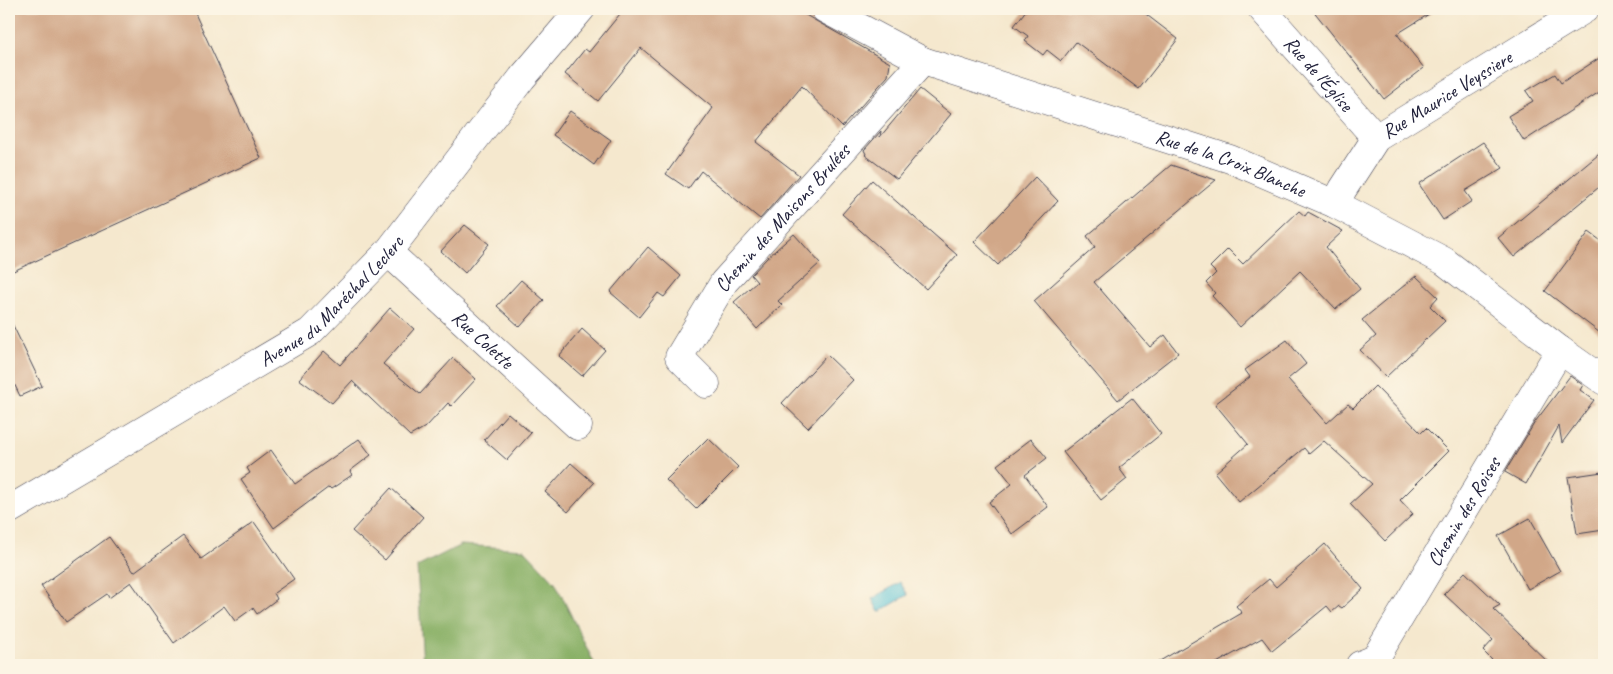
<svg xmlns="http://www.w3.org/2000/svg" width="1613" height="674" viewBox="0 0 1613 674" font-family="Caveat,sans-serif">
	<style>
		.forest { fill: #89b066; stroke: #566950 }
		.water { fill: #5cc4d8; stroke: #3f738a }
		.building { fill: #d1a788 }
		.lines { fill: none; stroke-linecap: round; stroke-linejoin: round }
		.minor-casing { stroke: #424051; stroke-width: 29 }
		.tertiary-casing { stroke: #424051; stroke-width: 29 }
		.minor { stroke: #fff; stroke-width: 28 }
		.tertiary { stroke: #fff; stroke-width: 28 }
		.labels { text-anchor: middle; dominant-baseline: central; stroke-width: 4; stroke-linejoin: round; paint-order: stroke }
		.street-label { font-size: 20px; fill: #22223b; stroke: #fcf5e5 }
	</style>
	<rect width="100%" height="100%" fill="#fcf5e5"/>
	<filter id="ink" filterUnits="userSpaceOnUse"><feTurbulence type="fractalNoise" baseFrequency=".02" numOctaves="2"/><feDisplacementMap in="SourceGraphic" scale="10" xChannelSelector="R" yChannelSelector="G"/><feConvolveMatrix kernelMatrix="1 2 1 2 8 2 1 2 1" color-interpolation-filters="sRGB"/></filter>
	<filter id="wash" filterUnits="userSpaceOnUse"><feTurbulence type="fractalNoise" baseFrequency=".0096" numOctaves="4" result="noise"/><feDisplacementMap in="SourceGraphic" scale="20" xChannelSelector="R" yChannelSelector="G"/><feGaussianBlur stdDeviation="1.12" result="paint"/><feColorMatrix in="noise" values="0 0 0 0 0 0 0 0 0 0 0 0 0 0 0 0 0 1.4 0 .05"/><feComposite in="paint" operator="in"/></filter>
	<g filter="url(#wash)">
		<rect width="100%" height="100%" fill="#f5e8ce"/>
		<polygon class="forest" points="461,545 524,549 555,582 595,665 423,665 417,567"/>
		<polygon class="water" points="900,582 908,595 879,612 872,599"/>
		<g id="blocks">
			<g class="building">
				<polygon points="9,9 193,9 261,158 9,273"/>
				<polygon points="624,9 795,9 890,63 888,76 842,127 802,86 756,142 799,175 760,219 701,171 688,189 666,174 713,108 641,48 598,101 565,74 585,49 589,52"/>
				<polygon points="1027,9 1139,9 1178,39 1139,89 1076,42 1061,61 1047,50 1043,55 1025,41 1028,36 1014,26"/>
				<polygon points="1312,9 1437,9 1397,34 1424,68 1384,99"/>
				<polygon points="1604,55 1604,89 1524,141 1508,116 1533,101 1526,91 1555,74 1561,83"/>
				<polygon points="920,89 951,114 897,179 865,155 866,154 864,150 881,131 880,137"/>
				<polygon points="570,111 611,140 594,165 553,135"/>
				<polygon points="1483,142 1503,168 1465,191 1472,201 1443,220 1419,184"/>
				<polygon points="1604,150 1604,183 1514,257 1498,238"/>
				<polygon points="1171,165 1216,180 1094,282 1150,347 1165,335 1178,353 1118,400 1034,301 1095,247 1087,236"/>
				<polygon points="1035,177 1058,201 998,265 974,242"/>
				<polygon points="872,180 957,255 926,289 842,214"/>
				<polygon points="1299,211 1305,216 1308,212 1343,231 1326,247 1360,289 1336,309 1300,271 1240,327 1212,296 1215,293 1206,283 1216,273 1210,267 1228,249 1243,264"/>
				<polygon points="465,225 489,244 465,273 441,251"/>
				<polygon points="1589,232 1604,243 1604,336 1545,291"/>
				<polygon points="794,234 820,263 778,301 782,305 757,329 734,302 757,282 751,275 767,258"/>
				<polygon points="648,247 681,276 664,297 658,293 639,317 610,292"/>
				<polygon points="1416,276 1438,297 1430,306 1445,321 1386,377 1360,350 1376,336 1362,320"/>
				<polygon points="521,280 544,300 520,327 497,306"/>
				<polygon points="390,308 414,329 383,364 420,394 453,358 476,379 451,406 448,403 427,426 410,436 352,381 332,403 299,379 324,351 340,365"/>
				<polygon points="9,317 42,386 20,396 9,373"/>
				<polygon points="582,329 605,350 582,376 559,356"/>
				<polygon points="1287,340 1306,364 1288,379 1327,423 1348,404 1353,408 1375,386 1421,433 1426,428 1449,451 1400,500 1413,514 1385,541 1350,504 1372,484 1324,441 1309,454 1304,448 1239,502 1215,473 1248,444 1215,404 1250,377 1245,370"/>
				<polygon points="827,355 853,380 808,428 782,403"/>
				<polygon points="1570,376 1583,385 1580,390 1594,400 1562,443 1559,426 1526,484 1505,472 1535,422"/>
				<polygon points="1132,398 1161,434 1119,468 1127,479 1101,500 1063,452"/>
				<polygon points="508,413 531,433 507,460 484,440"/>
				<polygon points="708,438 738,467 696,509 666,480"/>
				<polygon points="359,439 371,455 350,471 352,475 331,489 329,487 274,528 241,479 250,473 247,468 271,450 295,484"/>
				<polygon points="1031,439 1047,458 1025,475 1048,507 1012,534 989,502 1012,484 997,465"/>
				<polygon points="571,463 594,483 568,512 545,492"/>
				<polygon points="1602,472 1604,486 1604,530 1577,534 1568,477"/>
				<polygon points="391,488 423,517 385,560 352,531"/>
				<polygon points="1530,518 1560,571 1528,589 1498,536"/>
				<polygon points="254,522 294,579 274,593 277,599 257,614 253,608 235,621 224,606 174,643 131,582 109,598 107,594 66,622 41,586 109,537 134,572 183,536 201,559"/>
				<polygon points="1325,544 1363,589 1342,608 1339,606 1332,612 1327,606 1272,651 1262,638 1213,665 1153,665 1242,613 1236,606 1269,579 1276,587"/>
				<polygon points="1465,572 1500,605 1493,609 1551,665 1497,665 1483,651 1493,640 1444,594"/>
			</g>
		</g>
	</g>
	<g filter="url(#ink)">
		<use href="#blocks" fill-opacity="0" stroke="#424051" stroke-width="1"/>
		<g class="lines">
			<defs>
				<g id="minor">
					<path id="s1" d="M1262,9L1376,138"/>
					<path id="s2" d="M1335,204L1343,189L1376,138L1585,9"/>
					<path id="s3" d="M388,252L578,426"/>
					<path id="s4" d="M706,384L679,357L724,282L923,61"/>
					<path id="s5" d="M9,510L310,332L388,252L522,78L581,9"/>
					<path id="s6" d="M1360,665L1375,659L1560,350"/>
				</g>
				<g id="tertiary">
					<path id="s7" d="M825,9L923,61L1230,159L1335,204L1444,261L1560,350L1604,381"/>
				</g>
			</defs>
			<use href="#minor" class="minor-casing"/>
			<use href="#tertiary" class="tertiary-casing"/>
			<use href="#minor" class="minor"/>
			<use href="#tertiary" class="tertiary"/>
		</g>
	</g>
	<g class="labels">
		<g class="street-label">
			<text stroke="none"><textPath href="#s1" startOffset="86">Rue de l'Église</textPath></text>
			<text stroke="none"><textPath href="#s2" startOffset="161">Rue Maurice Veyssiere</textPath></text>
			<text stroke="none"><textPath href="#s7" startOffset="435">Rue de la Croix Blanche</textPath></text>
			<text stroke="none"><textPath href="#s4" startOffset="212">Chemin des Maisons Brulées</textPath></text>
			<text stroke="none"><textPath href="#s5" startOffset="386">Avenue du Maréchal Leclerc</textPath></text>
			<text stroke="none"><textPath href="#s3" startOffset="129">Rue Colette</textPath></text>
			<text stroke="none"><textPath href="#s6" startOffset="188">Chemin des Roises</textPath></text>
		</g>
	</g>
	<rect width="1613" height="674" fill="none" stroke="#fcf5e5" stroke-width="30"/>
</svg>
